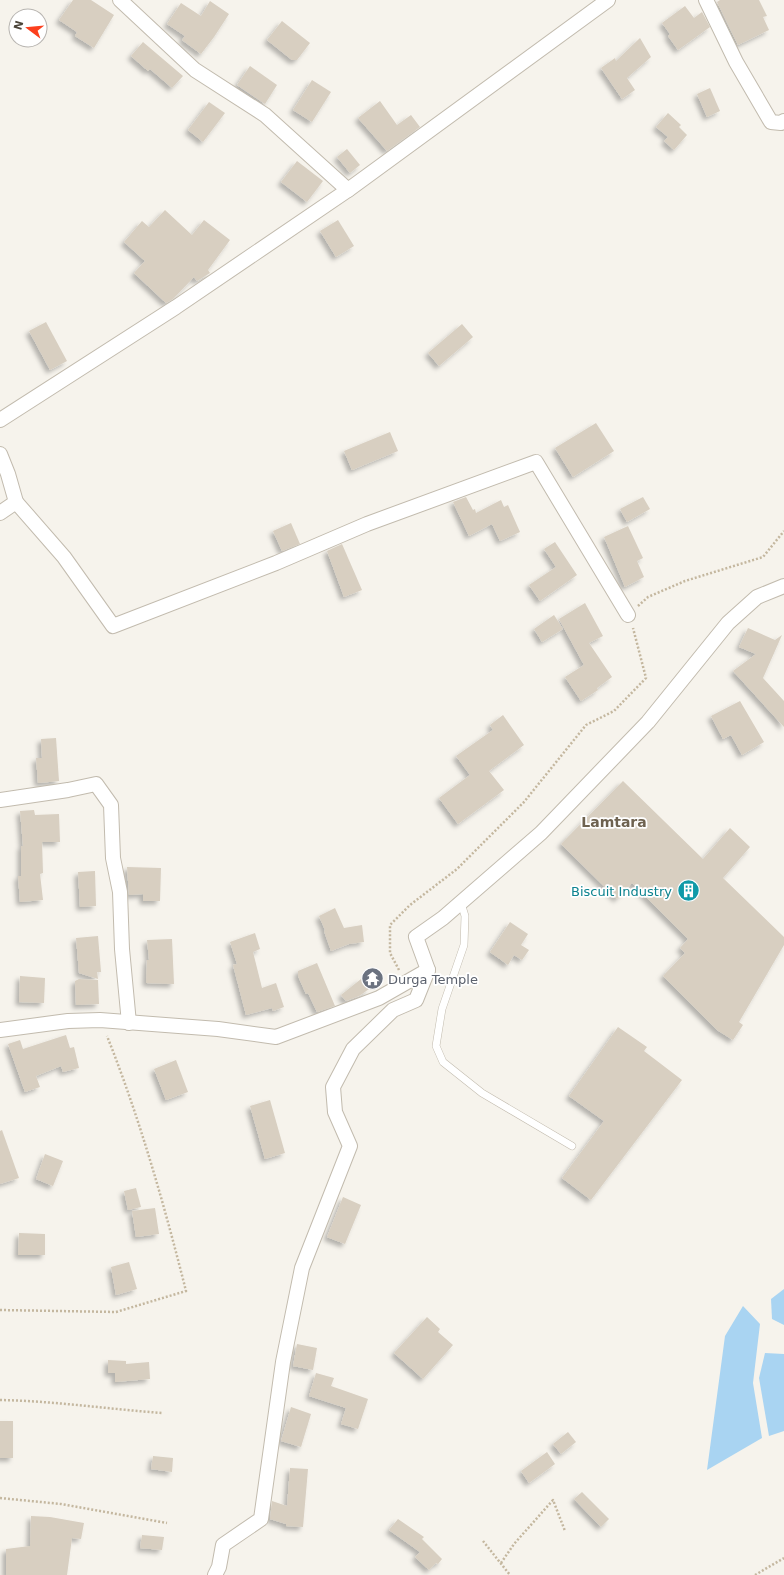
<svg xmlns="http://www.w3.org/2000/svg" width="784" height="1575" viewBox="0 0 784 1575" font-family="'DejaVu Sans',sans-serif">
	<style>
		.water { fill: #a9d4f2 }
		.building { fill: #d8cfc1; filter: url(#shadow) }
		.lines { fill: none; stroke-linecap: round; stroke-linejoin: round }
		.service-casing { stroke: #c2bbae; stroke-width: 8 }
		.minor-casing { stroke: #c2bbae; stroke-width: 16 }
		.path { stroke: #c4b79f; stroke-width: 2.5; stroke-dasharray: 2 2; stroke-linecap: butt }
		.service { stroke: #fff; stroke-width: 7 }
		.minor { stroke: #fff; stroke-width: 14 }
		.labels { text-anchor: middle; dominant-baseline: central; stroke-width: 3.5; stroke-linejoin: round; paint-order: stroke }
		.culture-label { font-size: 13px; fill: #0d838f; stroke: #fff; text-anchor: end }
		.worship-label { font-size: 13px; fill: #5b616d; stroke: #fff; text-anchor: start }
		.neighbourhood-label { font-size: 14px; font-weight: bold; fill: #6e6250; stroke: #fff }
	</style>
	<defs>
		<filter id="shadow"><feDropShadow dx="-3.5" dy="3.5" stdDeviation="2" flood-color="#0004"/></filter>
	</defs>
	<rect width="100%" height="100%" fill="#f6f3ec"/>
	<g class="water">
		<polygon points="784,1289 784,1325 772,1319 771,1299"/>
		<polygon points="743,1306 760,1324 753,1383 762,1438 707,1470 725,1336"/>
		<polygon points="765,1353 784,1354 784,1431 769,1436 759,1378"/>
	</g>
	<g class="building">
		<polygon points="73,0 91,0 114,15 94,48 75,36 77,32 59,20"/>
		<polygon points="720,0 759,0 767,16 763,17 769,30 738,45 717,2"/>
		<polygon points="210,1 229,14 214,37 201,54 182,40 185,36 167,24 181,3 201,16"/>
		<polygon points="685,6 694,18 702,12 710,27 678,50 668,36 670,34 662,23"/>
		<polygon points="282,21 310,43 297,60 292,60 267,40"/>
		<polygon points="640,38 651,57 627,78 635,90 622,99 601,68 615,58 616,61"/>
		<polygon points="143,42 183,76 172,88 150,69 148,71 131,56"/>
		<polygon points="250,66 277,85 265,104 237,85"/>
		<polygon points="312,80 331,92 312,122 293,110"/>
		<polygon points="710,88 720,111 707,117 697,94"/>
		<polygon points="380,101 397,125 411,115 420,127 387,151 358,118"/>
		<polygon points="209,102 225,113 203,142 188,130"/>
		<polygon points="668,113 681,125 679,127 687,135 674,150 664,141 668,137 656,127"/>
		<polygon points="347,149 360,165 350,173 337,157"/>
		<polygon points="297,161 323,181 307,202 281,182"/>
		<polygon points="165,210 192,235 204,220 230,240 208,270 210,273 197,281 194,277 173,299 166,303 134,273 145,261 124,242 142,221 149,227"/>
		<polygon points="338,220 354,246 336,257 320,231"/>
		<polygon points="46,322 67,361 50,370 29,331"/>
		<polygon points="462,324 473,337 439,366 428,353"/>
		<polygon points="596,423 614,451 573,477 555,448"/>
		<polygon points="390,432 398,451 352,470 344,451"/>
		<polygon points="466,497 473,510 475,509 476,513 501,500 504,507 508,505 520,532 500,541 492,524 469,536 453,502"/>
		<polygon points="643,497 650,509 627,522 620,509"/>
		<polygon points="291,523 300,544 282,551 273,531"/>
		<polygon points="628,526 643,558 637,561 644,577 625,587 604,537"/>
		<polygon points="555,542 577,575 540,601 529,585 556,567 544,549"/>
		<polygon points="342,544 362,590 344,597 327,551"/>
		<polygon points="585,603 603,636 589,643 612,677 597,688 598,690 581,701 565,677 584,665 559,619"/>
		<polygon points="554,615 563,629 542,642 534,629"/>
		<polygon points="748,628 775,640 782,635 763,678 784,701 784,727 733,671 756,654 739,647"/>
		<polygon points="740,701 764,742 742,755 731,735 723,739 711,716"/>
		<polygon points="503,715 524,745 489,771 504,790 458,824 439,798 470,775 456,756 493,730 490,725"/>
		<polygon points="56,738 59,781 38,783 36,758 42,758 41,739"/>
		<polygon points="623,781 703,859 730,828 750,847 723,878 784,937 784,945 739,1022 743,1025 733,1040 717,1030 663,976 685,953 680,948 688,939 632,883 617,899 561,844"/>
		<polygon points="34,810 35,815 59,814 60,842 42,842 43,873 40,874 43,900 20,902 18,876 21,876 21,846 23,846 20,811"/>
		<polygon points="127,867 161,868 160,901 143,901 143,894 129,895"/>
		<polygon points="95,871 96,906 80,907 78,872"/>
		<polygon points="335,908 344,928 362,925 364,942 349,944 331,951 324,931 325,930 319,916"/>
		<polygon points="510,922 528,934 521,945 529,950 522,960 514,955 508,965 490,952"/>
		<polygon points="255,933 260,949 253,952 262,988 276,983 284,1007 273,1011 272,1008 246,1015 233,965 237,964 230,942"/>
		<polygon points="98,936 101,972 97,972 98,979 79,973 76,938"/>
		<polygon points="172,939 174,984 146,983 147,960 149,960 147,940"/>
		<polygon points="317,963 335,1006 317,1012 308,993 306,994 298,976 298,971"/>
		<polygon points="20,976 45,978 44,1003 19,1002"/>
		<polygon points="79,979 98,980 99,1004 76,1005 75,981"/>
		<polygon points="361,979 369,989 359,996 346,1001 341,995"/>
		<polygon points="618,1027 647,1047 644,1051 682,1080 591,1200 562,1178 604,1121 569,1096"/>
		<polygon points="66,1035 70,1048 74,1047 79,1068 63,1072 61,1066 36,1076 40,1087 25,1092 8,1044 20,1040 23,1049"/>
		<polygon points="176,1060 188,1092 166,1100 154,1069"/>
		<polygon points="270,1100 285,1153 265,1159 250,1106"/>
		<polygon points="2,1130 19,1178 0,1184 0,1131"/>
		<polygon points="45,1154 63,1161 53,1186 36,1179"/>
		<polygon points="136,1188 141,1207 128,1210 124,1191"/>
		<polygon points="343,1197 361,1205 345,1244 327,1237"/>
		<polygon points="155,1208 159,1234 136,1237 132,1211"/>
		<polygon points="19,1233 45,1234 45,1255 18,1255"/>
		<polygon points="129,1262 137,1289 116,1295 111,1267"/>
		<polygon points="427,1317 440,1329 438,1332 453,1345 423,1379 394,1353"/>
		<polygon points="297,1344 317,1348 313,1370 293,1366"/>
		<polygon points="108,1360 126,1361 126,1364 149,1362 150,1379 115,1382 115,1373 108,1373"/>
		<polygon points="316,1373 334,1378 331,1386 368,1399 358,1429 341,1424 346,1408 309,1396"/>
		<polygon points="291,1407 311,1414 301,1447 281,1441"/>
		<rect x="0" y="1421" width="13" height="37"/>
		<polygon points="568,1432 576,1442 561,1454 553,1444"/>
		<polygon points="547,1452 555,1464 529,1483 521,1471"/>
		<polygon points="153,1456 173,1458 172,1472 151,1469"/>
		<polygon points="290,1468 308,1469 303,1527 286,1526 286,1524 270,1519 272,1501 287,1506"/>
		<polygon points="582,1492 609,1519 601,1527 574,1499"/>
		<polygon points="31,1516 50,1517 84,1523 81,1539 72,1538 67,1575 6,1575 6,1549 30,1546"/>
		<polygon points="398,1519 424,1537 422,1539 442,1559 438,1564 436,1563 429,1570 415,1557 420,1552 389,1530"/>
		<polygon points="142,1535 164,1537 162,1550 140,1548"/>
	</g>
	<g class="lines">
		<defs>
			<polyline id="service" points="461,903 465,916 464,945 442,1009 436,1046 443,1062 482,1093 572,1146"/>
			<g id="minor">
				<polyline points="120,0 195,70 265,115 348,190"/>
				<polyline points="706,0 736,62 771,122 781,123 784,121"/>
				<polyline points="0,420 176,307 348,190 608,0"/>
				<polyline points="0,454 8,474 16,502 0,513"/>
				<polyline points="16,502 64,557 113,626 276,563 367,524 536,462 628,615"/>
				<polyline points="0,800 68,790 96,784 111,805 113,858 120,892 122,949 129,1023"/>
				<polyline points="0,1030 68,1021 100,1020 218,1029 276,1037 379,998 428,970 416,937 443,918 541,833 648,722 728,623 757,597 784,586"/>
				<polyline points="215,1575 219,1567 223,1545 261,1519 283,1362 302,1268 350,1146 335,1112 333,1087 353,1049 393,1010 416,1000 428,970"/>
			</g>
		</defs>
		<use href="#service" class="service-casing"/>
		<use href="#minor" class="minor-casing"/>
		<g class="path">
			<polyline points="638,606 648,597 685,581 763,557 784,531"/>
			<polyline points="399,970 390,953 390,925 410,905 457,869 524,802 586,725 614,711 646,678 633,628"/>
			<path d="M0,1310L116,1312L186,1291C164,1204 140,1119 107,1036"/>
			<path d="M0,1400C54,1401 108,1409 162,1413"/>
			<polyline points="0,1498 61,1504 167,1523"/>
			<polyline points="483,1541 510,1575"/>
			<polyline points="501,1563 514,1544 553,1500 565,1531"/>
			<polyline points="755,1575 784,1558"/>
		</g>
		<use href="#service" class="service"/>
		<use href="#minor" class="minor"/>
	</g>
	<defs>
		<symbol id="building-disc" viewBox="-11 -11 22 22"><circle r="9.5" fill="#0f9aa8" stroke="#fff"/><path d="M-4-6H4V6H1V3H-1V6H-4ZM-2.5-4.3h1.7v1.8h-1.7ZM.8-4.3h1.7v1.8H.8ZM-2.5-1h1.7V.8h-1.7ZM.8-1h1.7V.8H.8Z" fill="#fff"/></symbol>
		<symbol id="temple-disc" viewBox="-11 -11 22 22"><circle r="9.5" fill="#6b7280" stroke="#fff"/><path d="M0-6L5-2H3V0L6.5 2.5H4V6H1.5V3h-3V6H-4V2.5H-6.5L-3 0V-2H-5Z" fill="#fff"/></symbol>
	</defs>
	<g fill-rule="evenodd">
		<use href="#building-disc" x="676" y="878" width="25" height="25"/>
		<use href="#temple-disc" x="360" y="966" width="25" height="25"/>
	</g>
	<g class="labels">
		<g class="culture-label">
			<text x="672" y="891">Biscuit Industry</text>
		</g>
		<g class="worship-label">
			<text x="388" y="979">Durga Temple</text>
		</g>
		<g class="neighbourhood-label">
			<text x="614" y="822">Lamtara</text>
		</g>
	</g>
	<g transform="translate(28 28) rotate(286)"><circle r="19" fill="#ffffff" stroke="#b7b4b0"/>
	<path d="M0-3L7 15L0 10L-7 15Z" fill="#fc3f1d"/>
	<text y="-6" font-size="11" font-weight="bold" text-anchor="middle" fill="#4b4439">N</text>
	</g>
</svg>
